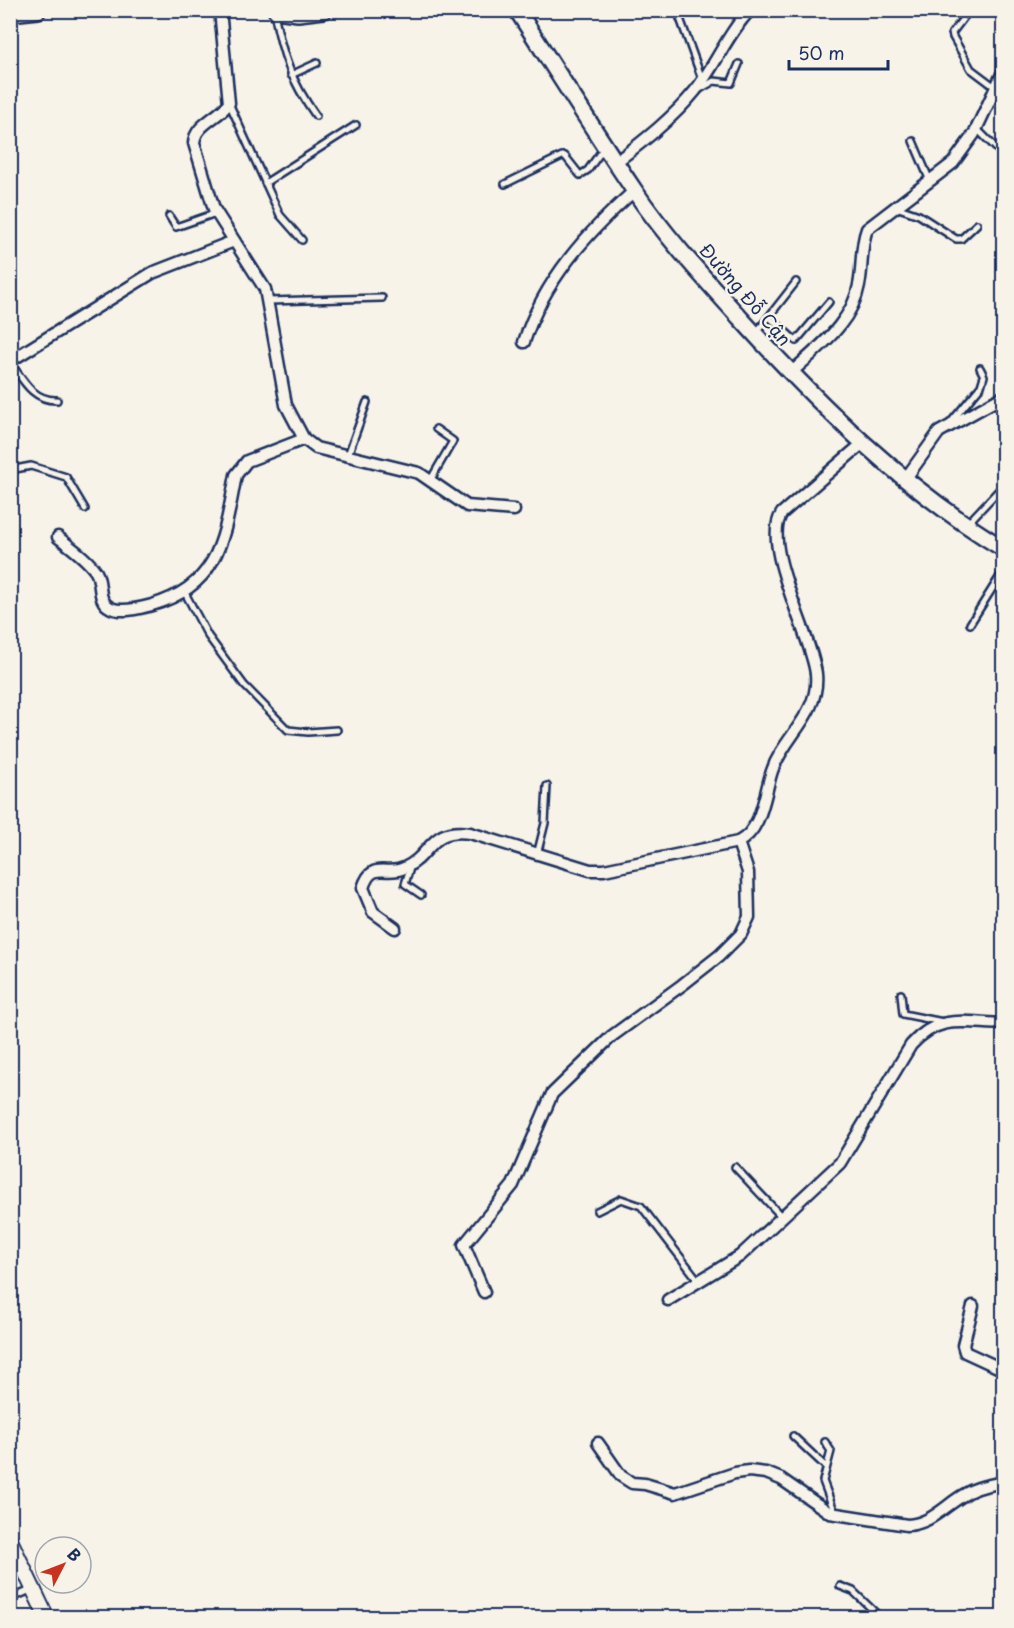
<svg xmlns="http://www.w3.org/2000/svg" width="1014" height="1628" viewBox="0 0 1014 1628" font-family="'Playpen Sans',sans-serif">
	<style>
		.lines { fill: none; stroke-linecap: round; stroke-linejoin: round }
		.service-casing { stroke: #1b2f5e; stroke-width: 10 }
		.minor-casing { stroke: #1b2f5e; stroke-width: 15 }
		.tertiary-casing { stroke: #1b2f5e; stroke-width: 18 }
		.secondary-casing { stroke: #1b2f5e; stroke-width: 20 }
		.service { stroke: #f7f3e8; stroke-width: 5 }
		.minor { stroke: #f7f3e8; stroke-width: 10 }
		.tertiary { stroke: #f7f3e8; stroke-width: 14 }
		.secondary { stroke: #f7f3e8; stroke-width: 15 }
		.labels { text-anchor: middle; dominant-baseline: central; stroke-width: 5; stroke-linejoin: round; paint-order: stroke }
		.street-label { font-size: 18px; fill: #1b2f5e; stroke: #f7f3e8 }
	</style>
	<rect width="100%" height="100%" fill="#f7f3e8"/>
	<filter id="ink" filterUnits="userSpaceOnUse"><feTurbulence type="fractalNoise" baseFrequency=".0167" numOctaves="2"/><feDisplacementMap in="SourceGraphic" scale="12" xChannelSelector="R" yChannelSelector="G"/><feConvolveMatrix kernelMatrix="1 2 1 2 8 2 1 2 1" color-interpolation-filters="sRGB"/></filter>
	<g filter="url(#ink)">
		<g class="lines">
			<defs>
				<g id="service">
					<polyline points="677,10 702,79"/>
					<path d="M274,12C282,54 291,81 316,116"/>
					<polyline points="968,12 952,33 953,37 971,69 995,87"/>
					<polyline points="291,75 317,63"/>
					<polyline points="700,89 714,81 731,83 739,64"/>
					<polyline points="229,103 280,215 302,240"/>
					<polyline points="976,128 1004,156"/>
					<polyline points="913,141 930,181"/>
					<polyline points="265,183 356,125"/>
					<polyline points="505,184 562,156 565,156 580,175 588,170 603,149"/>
					<polyline points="896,207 919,215 956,239 961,239 977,224"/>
					<polyline points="169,216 176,227 216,213"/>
					<polyline points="268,301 382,298"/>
					<polyline points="769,317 796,341 829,302"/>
					<polyline points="756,333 796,282"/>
					<path d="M10,362C23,380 33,401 57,400"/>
					<polyline points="951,422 981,386 984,376 980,368"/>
					<polyline points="348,455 367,402"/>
					<polyline points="10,470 31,466 66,477 85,509"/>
					<polyline points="431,479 453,441 436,429"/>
					<polyline points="967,524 999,490"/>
					<polyline points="184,591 208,636 244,685 288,730 308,732 337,730"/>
					<polyline points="970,624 1004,570"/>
					<polyline points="537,855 545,823 547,786"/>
					<polyline points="411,865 405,884 421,895"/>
					<polyline points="901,994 903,1014 943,1022"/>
					<polyline points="735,1167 782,1217"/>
					<polyline points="597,1211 621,1199 641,1206 698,1280"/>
					<polyline points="793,1436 825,1466"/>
					<polyline points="825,1442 831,1451 823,1481 835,1513"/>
					<polyline points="840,1586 853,1591 881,1618"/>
					<polyline points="10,1599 33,1589"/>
				</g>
				<g id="minor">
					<path d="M220,10L229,103C219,118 195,124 194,143L214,209L265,289L286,405L304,439L316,448L419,473L467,506L514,510"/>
					<path d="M616,162C645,140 673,118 695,91C716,65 727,34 750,10"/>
					<path d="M524,342C544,280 587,233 634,191"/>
					<polyline points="10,361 152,273 234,241"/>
					<path d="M791,373C817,348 852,324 859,285C863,267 860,247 867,229L953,163L974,134L1004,70"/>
					<polyline points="906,478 939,432 1004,396"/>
					<path d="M58,537C70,547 87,558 96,572C103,584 96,601 111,608C122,613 141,608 152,605C221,585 224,536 236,475L247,461L304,439"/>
					<path d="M395,928L373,912L363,888C372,859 386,877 404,868C433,855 429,827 470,833L590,870H604L738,842C762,831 764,795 772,771C784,736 820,714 816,674C812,636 760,544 782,513L863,443"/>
					<polyline points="484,1292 464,1245 513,1185 552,1094 612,1036 682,985 719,956 741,934 749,917 748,872 738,842"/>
					<path d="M668,1300L740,1256L840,1163L911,1045C940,1013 964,1023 1004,1024"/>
					<polyline points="973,1306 963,1345 965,1352 1004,1370"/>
					<path d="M598,1443L621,1476L632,1483L645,1484L675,1493L735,1473L749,1471L766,1473L781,1479L830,1513L907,1525C932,1524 946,1504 967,1493C978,1486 991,1485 1004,1482"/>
				</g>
				<polyline id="tertiary" points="10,1540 47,1618"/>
				<g id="secondary">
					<polyline points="276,10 298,13 324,10"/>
					<path d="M517,10C556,70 594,131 634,190C665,236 704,278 741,319C819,405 904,489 1004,549"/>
					<polyline points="10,13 38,10"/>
				</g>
			</defs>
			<use href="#service" class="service-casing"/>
			<use href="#minor" class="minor-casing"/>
			<use href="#tertiary" class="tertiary-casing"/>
			<use href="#secondary" class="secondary-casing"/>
			<use href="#service" class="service"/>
			<use href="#minor" class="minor"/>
			<use href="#tertiary" class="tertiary"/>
			<use href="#secondary" class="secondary"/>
		</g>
	</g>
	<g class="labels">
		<g class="street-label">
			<text transform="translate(746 294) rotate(49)">Đường Đỗ Cận</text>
		</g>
	</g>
	<rect width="1014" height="1628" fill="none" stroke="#f7f3e8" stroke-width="36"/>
	<rect x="18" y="18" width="978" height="1592" fill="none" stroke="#1b2f5e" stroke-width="2" filter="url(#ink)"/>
	<g transform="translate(63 1565) rotate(48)"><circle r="28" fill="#f7f3e8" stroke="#9fa5b1" stroke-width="1.5"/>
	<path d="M0-4.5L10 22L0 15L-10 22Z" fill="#c8321e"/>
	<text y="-9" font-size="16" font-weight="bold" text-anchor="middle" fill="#1b2f5e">B</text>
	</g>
	<path d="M789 60v9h99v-9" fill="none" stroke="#1b2f5e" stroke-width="3"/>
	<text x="798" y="60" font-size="18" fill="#1b2f5e" stroke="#f7f3e8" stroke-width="4.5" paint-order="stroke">50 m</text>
</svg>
